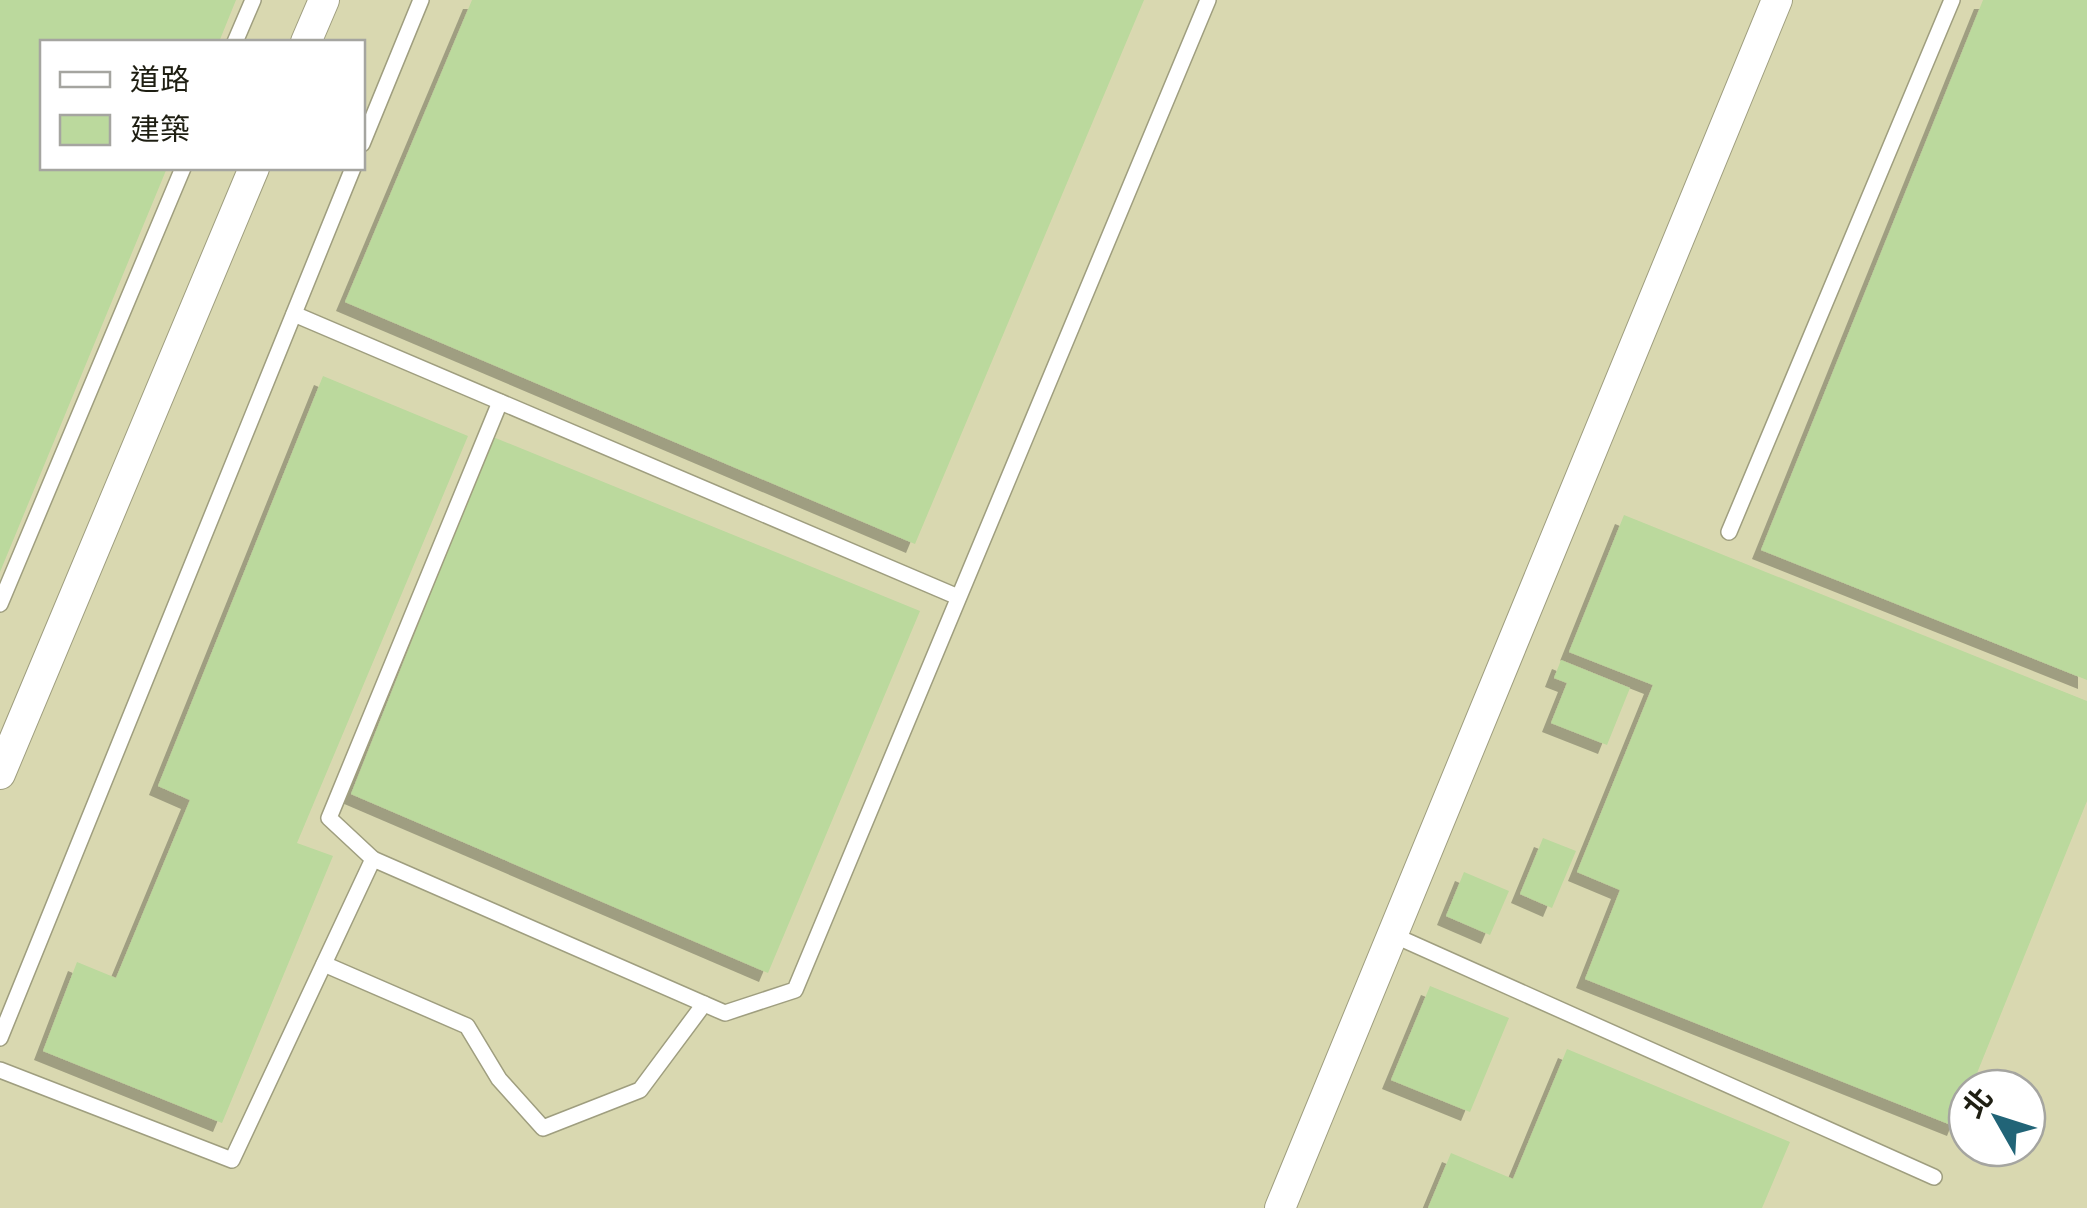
<svg xmlns="http://www.w3.org/2000/svg" width="2087" height="1208" viewBox="0 0 2087 1208" font-family="Roboto,'Noto Sans TC',sans-serif">
	<style>
		.built { fill: #d9d8b0; fill-rule: evenodd }
		.building { fill: #bbd99d; filter: url(#shadow) }
		.lines { fill: none; stroke-linecap: round; stroke-linejoin: round }
		.lane-casing { stroke: #9f9e7f; stroke-width: 18 }
		.street-casing { stroke: #9f9e7f; stroke-width: 32 }
		.lane { stroke: #fff; stroke-width: 15 }
		.street { stroke: #fff; stroke-width: 30 }
	</style>
	<defs>
		<filter id="shadow"><feDropShadow dx="-9" dy="9" stdDeviation="0" flood-color="#0004"/></filter>
	</defs>
	<rect width="100%" height="100%" fill="#e4e4c3"/>
	<path class="built" d="M0,0H2087V1208H0ZM42,42H362V168H42ZM1967,1088H2027V1148H1967Z"/>
	<g class="building">
		<polygon points="0,0 236,0 219,42 42,42 42,168 167,168 0,572"/>
		<polygon points="472,0 1144,0 915,544 345,302"/>
		<polygon points="1983,0 2087,0 2087,680 1761,550"/>
		<polygon points="323,376 468,436 297,843 333,856 222,1123 43,1051 77,962 116,978 190,800 158,786"/>
		<polygon points="493,437 920,611 768,973 351,794"/>
		<polygon points="1624,515 2087,701 2087,801 1971,1088 1967,1088 1967,1099 1956,1127 1585,979 1620,890 1577,872 1653,685 1569,652"/>
		<polygon points="1561,660 1630,688 1607,745 1551,723 1567,683 1554,678"/>
		<polygon points="1543,838 1576,851 1552,908 1520,894"/>
		<polygon points="1464,872 1509,891 1490,935 1446,916"/>
		<polygon points="1430,986 1509,1018 1470,1112 1391,1080"/>
		<polygon points="1567,1049 1790,1142 1762,1208 1428,1208 1451,1153 1513,1179"/>
	</g>
	<g class="lines">
		<defs>
			<g id="lane">
				<polyline points="235,42 253,0"/>
				<polyline points="362,144 421,0"/>
				<polyline points="294,314 958,597"/>
				<polyline points="1729,532 1952,0"/>
				<polyline points="0,604 183,168"/>
				<polyline points="373,859 329,818 500,402"/>
				<polyline points="1391,934 1934,1177"/>
				<polyline points="324,964 467,1026 499,1079 543,1128 640,1090 704,1004"/>
				<polyline points="0,1038 353,168"/>
				<polyline points="0,1070 232,1160 373,859 725,1013 795,990 1208,0"/>
			</g>
			<g id="street">
				<polyline points="306,42 324,0"/>
				<polyline points="0,774 254,168"/>
				<polyline points="1280,1208 1777,0"/>
			</g>
		</defs>
		<use href="#lane" class="lane-casing"/>
		<use href="#street" class="street-casing"/>
		<use href="#lane" class="lane"/>
		<use href="#street" class="street"/>
	</g>
	<rect x="40" y="40" width="325" height="130" fill="#ffffff" stroke="#a5a5a0" stroke-width="2.5"/>
	<rect x="60" y="72" width="50" height="15" fill="#ffffff" stroke="#a5a5a0" stroke-width="2.5"/>
	<text x="130" y="90" font-size="30" fill="#1e1e12">道路</text>
	<rect x="60" y="115" width="50" height="30" fill="#bbd99d" stroke="#a5a5a0" stroke-width="2.5"/>
	<text x="130" y="140" font-size="30" fill="#1e1e12">建築</text>
	<g transform="translate(1997 1118) rotate(309)"><circle r="48" fill="#ffffff" stroke="#a5a5a0" stroke-width="2.5"/>
	<path d="M0-8L18 38L0 25L-18 38Z" fill="#216477"/>
	<text y="-15" font-size="28" font-weight="bold" text-anchor="middle" fill="#1e1e12">北</text>
	</g>
</svg>
